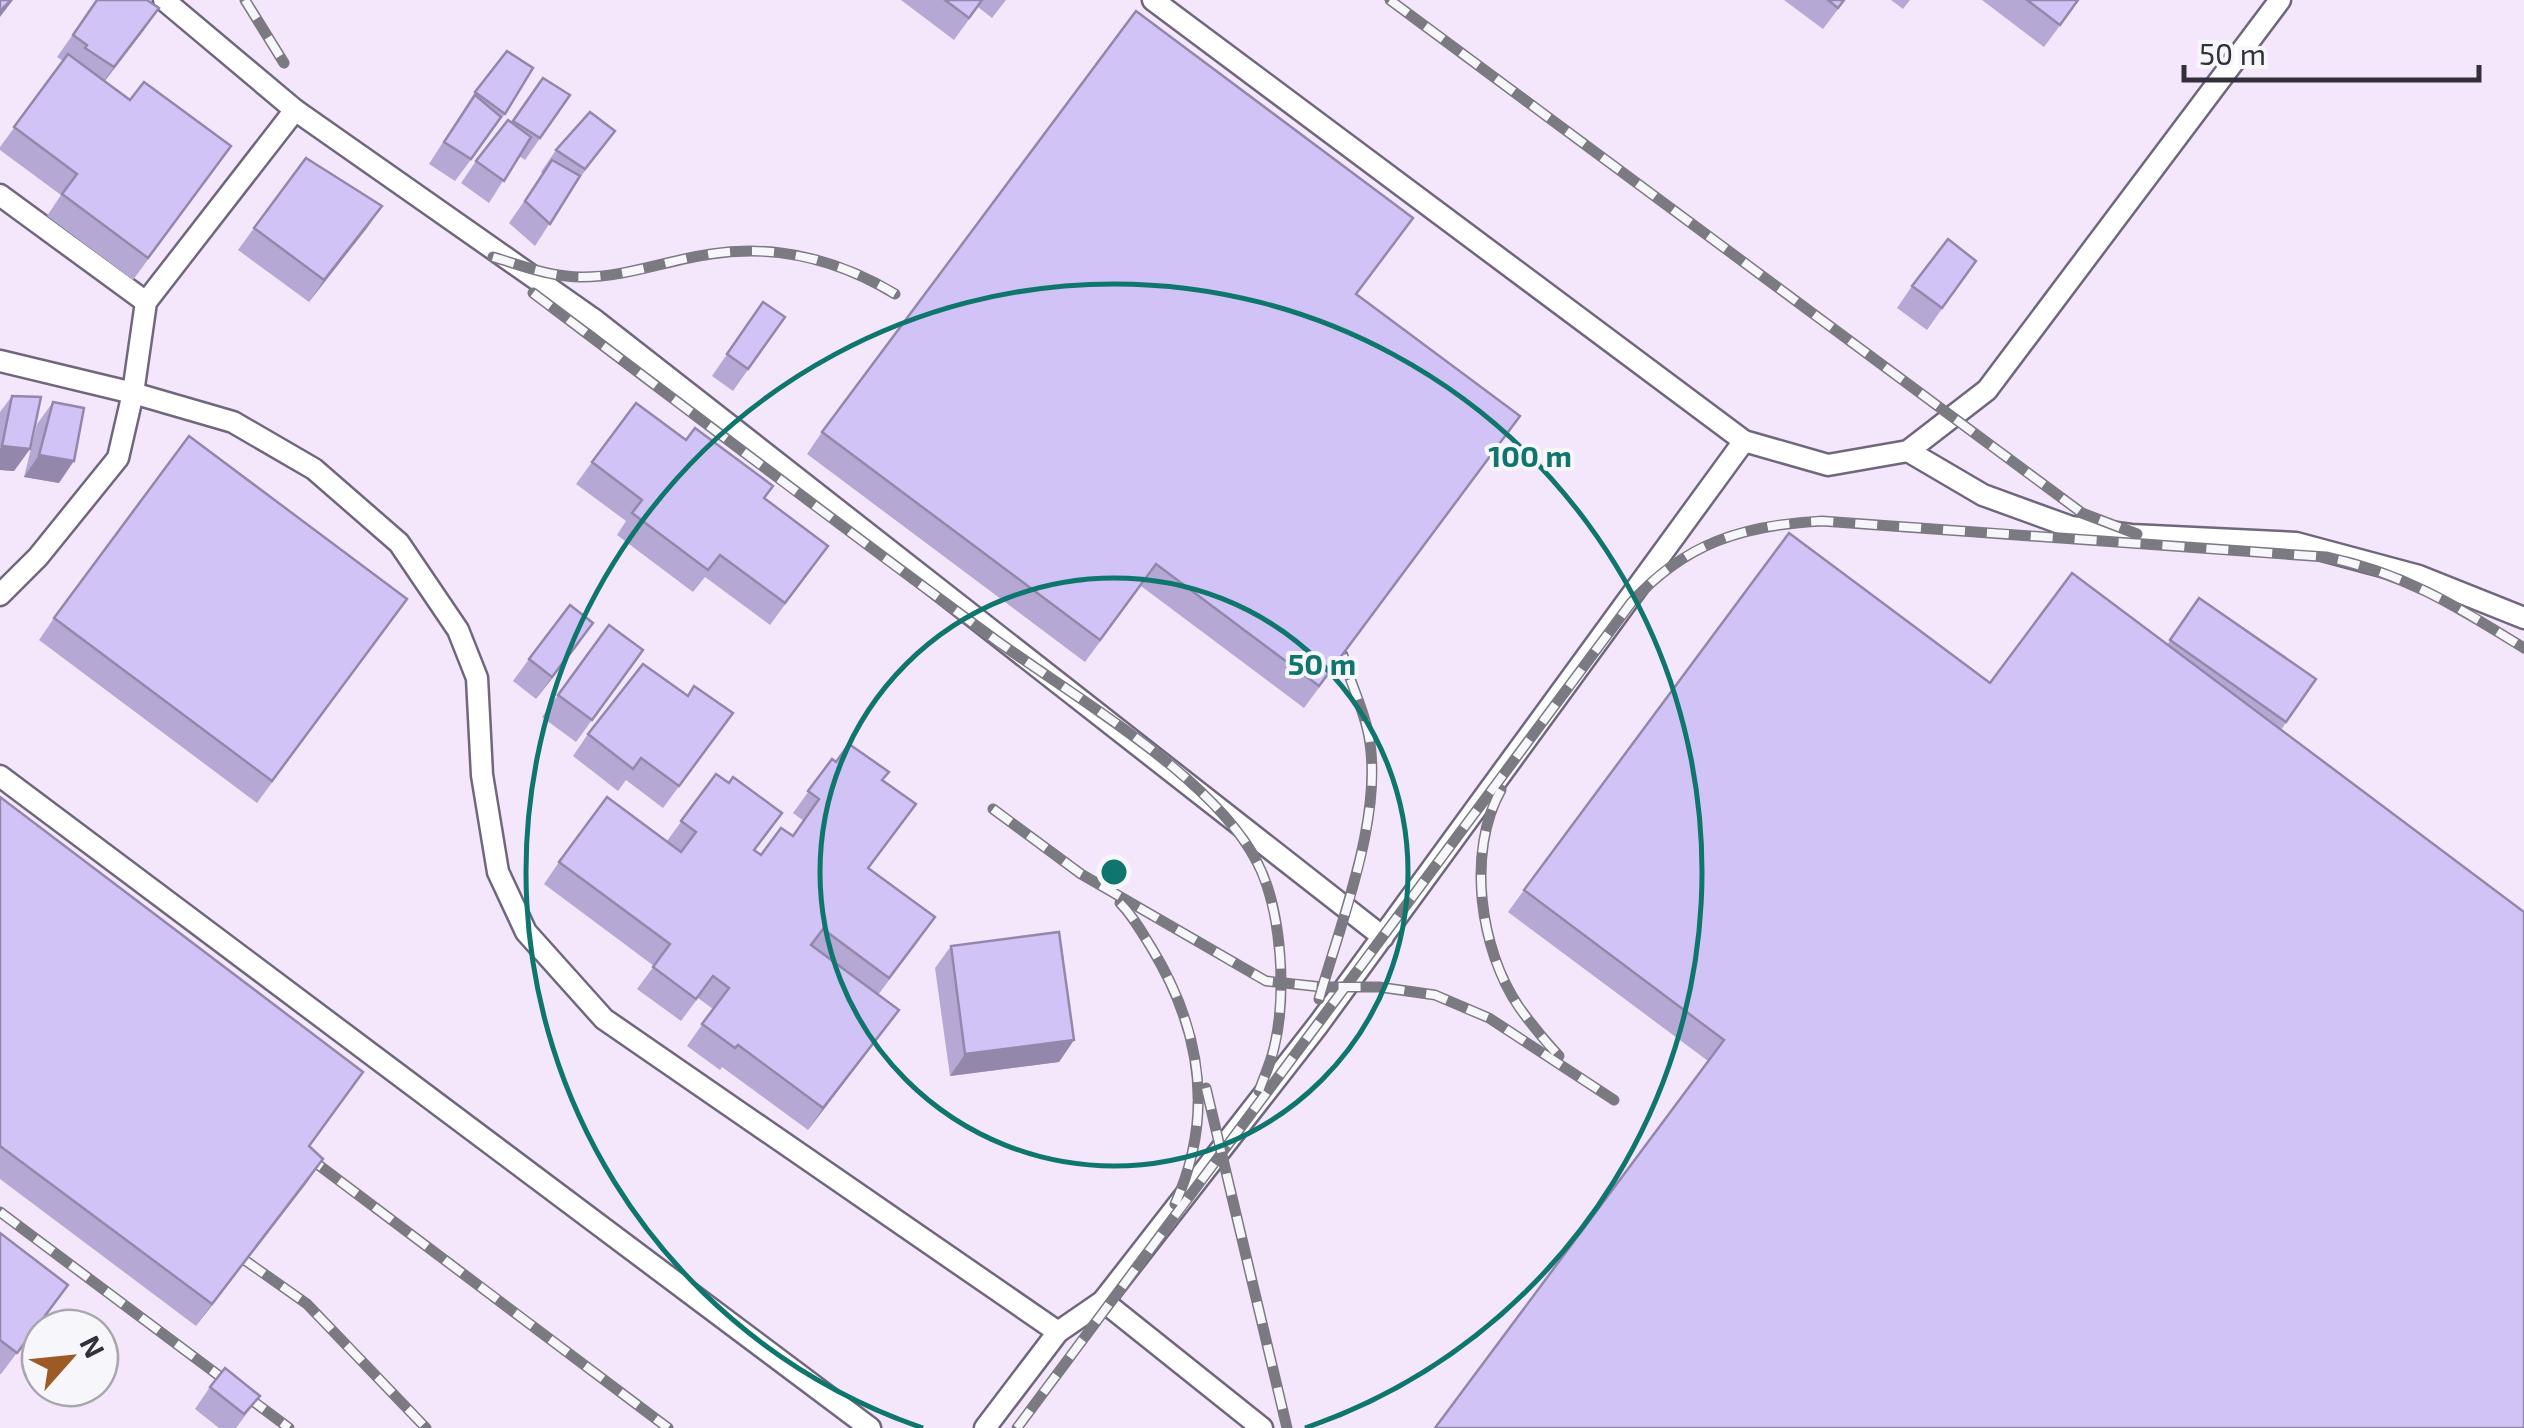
<svg xmlns="http://www.w3.org/2000/svg" width="2524" height="1428" viewBox="0 0 2524 1428" font-family="'Exo 2',sans-serif">
	<style>
		.industrial { fill: #f5e7fb; fill-rule: evenodd }
		.lines { fill: none; stroke-linecap: round; stroke-linejoin: round }
		.lane-casing { stroke: #6e677e; stroke-width: 25 }
		.lane { stroke: #fff; stroke-width: 20 }
		.rail-casing { stroke: #7b7981; stroke-width: 11 }
		.rail { stroke: #f7f6fb; stroke-width: 8; stroke-dasharray: 22; stroke-linecap: butt }
		.wall { fill: #b5a8d4 }
		.shaded-wall { fill: #9388ac }
		.building { fill: #d2c3f6; stroke: #9388ac; stroke-width: 2.5 }
		.ring { fill: none; stroke: #0f766e; stroke-width: 5 }
		.centre { fill: #0f766e; stroke: #f7f6fb; stroke-width: 5 }
		.ring-label { font-size: 30px; text-anchor: middle; font-weight: bold; fill: #0f766e; stroke: #f7f6fb; stroke-width: 8; stroke-linejoin: round; paint-order: stroke }
	</style>
	<rect width="100%" height="100%" fill="#f7f6fb"/>
	<path class="industrial" d="M0,0H2524V1428H0ZM40,1328H100V1388H40Z"/>
	<g class="lines">
		<defs>
			<g id="lane">
				<polyline points="164,0 295,110 596,321 1383,937"/>
				<polyline points="1153,0 1744,441 1828,465 1908,451 1987,390 2280,0"/>
				<polyline points="0,195 146,302"/>
				<polyline points="0,361 133,393 233,422 314,469 399,543 458,630 477,678 482,775 498,872 526,932 604,1019 1058,1332"/>
				<polyline points="1908,451 1983,495 2071,527 2131,535 2296,543 2419,576 2524,618"/>
				<polyline points="0,595 38,557 118,458 133,393 146,302 295,110"/>
				<polyline points="0,776 870,1428"/>
				<polyline points="1103,1301 1262,1428"/>
				<polyline points="985,1428 1058,1332 1103,1301 1318,1025 1744,441"/>
			</g>
		</defs>
		<use href="#lane" class="lane-casing"/>
		<use href="#lane" class="lane"/>
		<defs>
			<g id="rail">
				<polyline points="245,0 284,63"/>
				<polyline points="1390,0 2082,513 2137,534"/>
				<path d="M493,257C523,266 550,277 582,277C626,277 668,260 711,254C776,244 839,260 895,294"/>
				<path d="M533,293C686,408 839,525 993,638C1072,696 1213,776 1257,862C1282,910 1287,995 1274,1048C1271,1062 1264,1077 1259,1091"/>
				<path d="M1501,790C1466,852 1480,950 1519,1007C1531,1024 1545,1041 1559,1056"/>
				<polyline points="993,809 1081,874 1266,981 1322,987 1379,987 1435,995 1489,1018 1614,1100"/>
				<path d="M1120,903C1133,916 1141,931 1151,947C1201,1029 1215,1115 1175,1204"/>
				<path d="M1319,999C1341,921 1387,808 1367,728C1361,703 1349,680 1343,655"/>
				<polyline points="1206,1088 1287,1428"/>
				<polyline points="304,1154 668,1428"/>
				<polyline points="0,1212 289,1428"/>
				<polyline points="246,1261 307,1304 426,1428"/>
				<path d="M1017,1428L1631,603C1685,543 1743,525 1822,521L2326,557C2406,574 2456,606 2524,648"/>
			</g>
		</defs>
		<use href="#rail" class="rail-casing"/>
		<use href="#rail" class="rail"/>
	</g>
	<g class="wall">
		<polygon points="97,0 144,30 105,81 130,100 231,146 133,280 47,216 61,195 0,150 0,147 63,61 57,57"/>
		<polygon points="901,0 1006,0 992,18 978,7 954,40"/>
		<polygon points="1784,0 1845,0 1823,29"/>
		<polygon points="1891,0 1910,0 1903,9"/>
		<polygon points="1982,0 2079,0 2044,47"/>
		<polygon points="543,78 570,95 525,160 519,156 489,203 461,183 476,161 512,122"/>
		<polygon points="475,92 505,114 455,181 429,164"/>
		<polygon points="615,131 573,187 535,246 509,223 543,174 541,172 556,150"/>
		<polygon points="382,206 309,302 238,250 254,228"/>
		<polygon points="1976,261 1927,330 1897,308 1912,286"/>
		<polygon points="1357,295 1504,438 1304,708 1141,586 1085,662 807,454 822,432"/>
		<polygon points="763,302 785,317 733,391 712,376"/>
		<polygon points="12,396 30,449 14,471 0,470 0,412"/>
		<polygon points="53,402 59,483 24,477 37,424"/>
		<polygon points="592,462 764,498 828,546 770,625 705,577 693,592 617,535 626,521 576,484"/>
		<polygon points="2199,598 2316,679 2281,730 1708,1061 1508,912 1524,890 1990,683 2167,645"/>
		<polygon points="407,599 257,803 39,640 54,618"/>
		<polygon points="609,625 643,650 576,742 542,717"/>
		<polygon points="578,645 536,699 513,681 529,659"/>
		<polygon points="688,696 717,735 663,808 626,780 618,791 573,756 588,734"/>
		<polygon points="832,759 883,781 916,804 869,868 920,939 878,995 899,1010 808,1130 722,1067 720,1070 687,1046 713,1009 698,998 681,1021 637,989 654,966 544,884 559,862 667,841 716,774 755,851 761,855 793,836 804,821 793,813"/>
		<polygon points="0,797 309,1147 308,1181 196,1326 0,1179"/>
		<polygon points="951,946 1074,1040 1059,1062 950,1076 935,968"/>
		<polygon points="0,1233 68,1285 1,1374 0,1374"/>
		<polygon points="210,1387 260,1396 236,1428 219,1428 195,1409"/>
	</g>
	<g class="shaded-wall">
		<polygon points="11,0 13,0 0,17 0,11"/>
		<polygon points="159,8 144,30 98,89 114,67"/>
		<polygon points="382,206 367,228 309,302 324,280"/>
		<polygon points="2,446 30,449 14,471 0,470 0,449"/>
		<polygon points="39,455 74,461 59,483 24,477"/>
		<polygon points="593,623 578,645 536,699 552,677"/>
		<polygon points="899,1010 883,1032 808,1130 823,1108"/>
		<polygon points="1074,1040 1059,1062 950,1076 965,1054"/>
		<polygon points="323,1159 308,1181 196,1326 212,1304"/>
	</g>
	<g class="building">
		<polygon points="0,0 11,0 0,11"/>
		<polygon points="97,0 147,0 159,8 114,67 85,48 87,45 73,35"/>
		<polygon points="945,0 982,0 969,18"/>
		<polygon points="1828,0 1844,0 1838,8"/>
		<polygon points="2027,0 2078,0 2060,25"/>
		<polygon points="1136,11 1413,218 1356,294 1520,416 1319,686 1156,564 1100,640 822,432"/>
		<polygon points="507,51 533,68 505,114 475,92"/>
		<polygon points="68,54 130,100 144,82 231,146 148,258 62,194 77,174 14,127"/>
		<polygon points="543,78 570,95 540,138 513,121"/>
		<polygon points="475,95 501,117 471,159 444,142"/>
		<polygon points="590,112 615,131 585,169 556,150"/>
		<polygon points="508,120 531,137 504,181 476,161"/>
		<polygon points="306,158 382,206 324,280 254,228"/>
		<polygon points="552,160 580,176 550,224 525,201"/>
		<polygon points="1948,239 1976,261 1942,308 1912,286"/>
		<polygon points="763,302 785,317 748,369 727,354"/>
		<polygon points="12,396 41,397 30,449 2,446"/>
		<polygon points="53,402 84,408 74,461 39,455"/>
		<polygon points="636,403 686,440 695,428 773,486 764,498 828,546 785,603 720,555 708,570 632,513 642,500 592,462"/>
		<polygon points="189,436 407,599 272,781 54,618"/>
		<polygon points="1789,533 1990,683 2072,573 2524,912 2524,1428 1435,1428 1724,1040 1524,890"/>
		<polygon points="2199,598 2316,679 2286,722 2170,640"/>
		<polygon points="570,605 593,623 552,677 529,659"/>
		<polygon points="609,625 643,650 592,720 558,695"/>
		<polygon points="643,664 688,696 694,686 733,713 679,786 641,758 633,769 588,734"/>
		<polygon points="849,744 889,772 882,780 916,804 868,868 935,917 889,978 823,929 811,945 899,1010 823,1108 738,1045 735,1048 702,1024 729,988 713,976 696,999 653,967 670,944 559,862 607,797 681,852 696,832 681,821 716,774 729,783 733,777 782,813 754,850 761,855 781,828 793,836 819,799 808,791 832,759 836,762"/>
		<polygon points="0,797 363,1072 309,1146 323,1159 212,1304 0,1146"/>
		<polygon points="1059,932 1074,1040 965,1054 951,946"/>
		<polygon points="0,1233 68,1285 17,1353 0,1340"/>
		<polygon points="225,1368 260,1396 244,1414 210,1387"/>
	</g>
	<g class="ring">
		<circle cx="1114" cy="872" r="294"/>
		<path d="M923 1428A588 588 0 1 1 1305 1428"/>
	</g>
	<circle cx="1114" cy="872" r="15" class="centre"/>
	<g class="ring-label">
		<text x="1530" y="467">100 m</text>
		<text x="1322" y="675">50 m</text>
	</g>
	<g transform="translate(70 1358) rotate(63)"><circle r="48" fill="#f7f6fb" stroke="#a9a7ae" stroke-width="2.5"/>
	<path d="M0-8L18 38L0 25L-18 38Z" fill="#9b5a26"/>
	<text y="-15" font-size="28" font-weight="bold" text-anchor="middle" fill="#33303b">N</text>
	</g>
	<path d="M2184 65v15h295v-15" fill="none" stroke="#33303b" stroke-width="5"/>
	<text x="2199" y="65" font-size="30" fill="#33303b" stroke="#f7f6fb" stroke-width="8" paint-order="stroke">50 m</text>
</svg>
